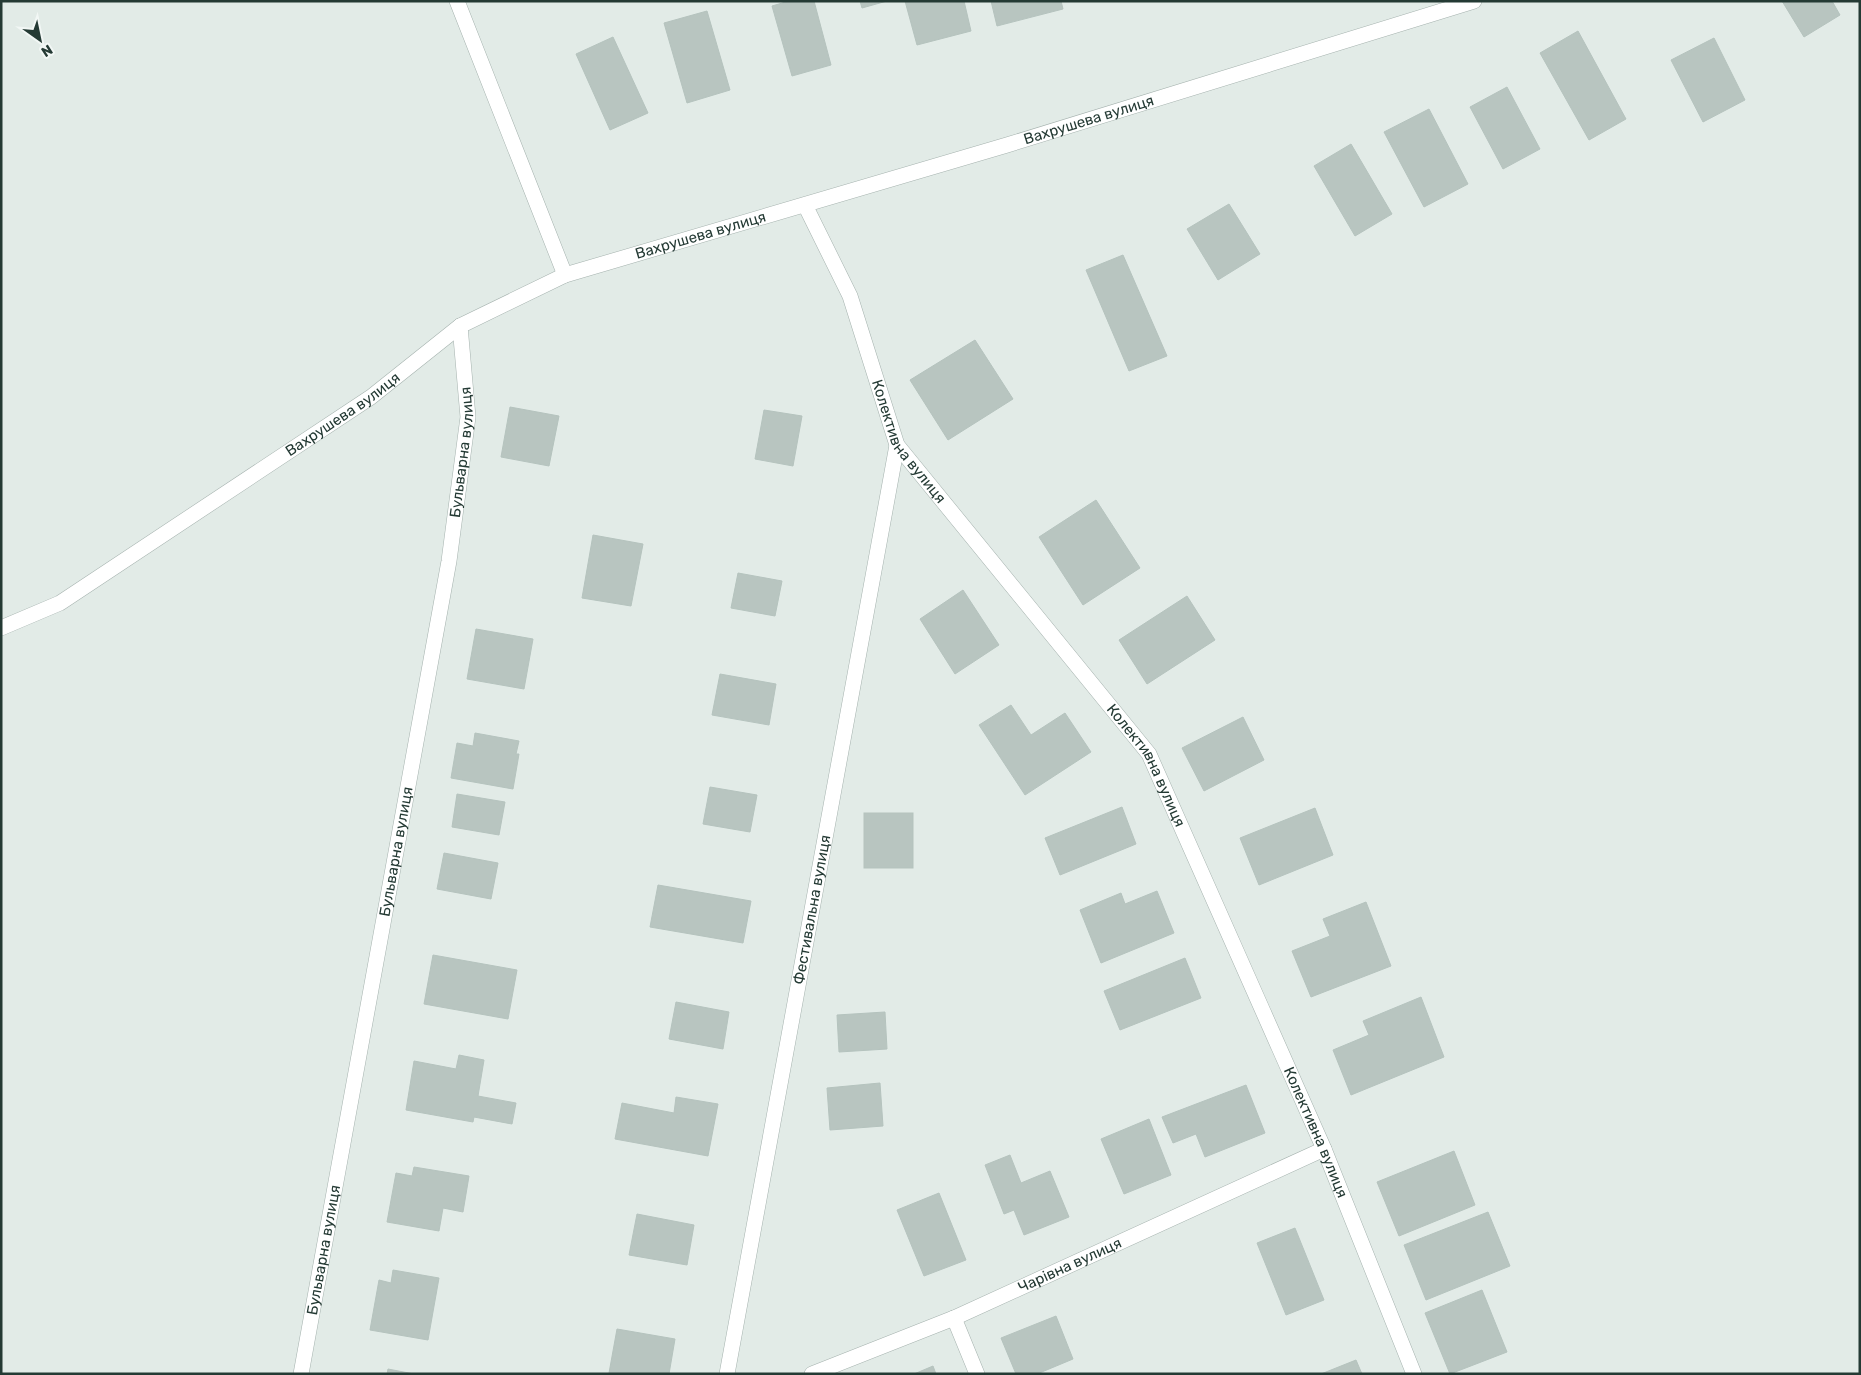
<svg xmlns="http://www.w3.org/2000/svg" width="1861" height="1375" viewBox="0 0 1861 1375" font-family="Rubik,sans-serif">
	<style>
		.building { fill: #b8c5c0; stroke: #b5c3be }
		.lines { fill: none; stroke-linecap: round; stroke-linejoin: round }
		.minor-casing { stroke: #a5b2ae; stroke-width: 16 }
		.minor { stroke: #fff; stroke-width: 15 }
		.labels { text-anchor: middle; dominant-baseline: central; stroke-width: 5; stroke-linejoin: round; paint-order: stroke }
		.street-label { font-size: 15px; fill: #243a34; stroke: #f2f7f5 }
	</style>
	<rect width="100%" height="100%" fill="#e2ebe7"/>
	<g class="building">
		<polygon points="789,1 814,1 831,65 792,76 772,6"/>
		<polygon points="860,1 887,1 862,8"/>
		<polygon points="905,1 964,1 971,31 917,45"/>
		<polygon points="991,1 1061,1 1063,9 997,26"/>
		<polygon points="1782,1 1832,1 1840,15 1804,37"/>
		<polygon points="707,11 730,90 687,103 664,23"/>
		<polygon points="1578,31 1626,119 1589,140 1540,53"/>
		<polygon points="613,37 648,113 610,130 576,54"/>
		<polygon points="1714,38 1745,100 1703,122 1671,60"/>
		<polygon points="1507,87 1540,149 1503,169 1470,107"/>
		<polygon points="1429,109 1468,184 1424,207 1384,132"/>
		<polygon points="1351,144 1392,214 1355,236 1314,166"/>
		<polygon points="1229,204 1260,254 1218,280 1187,229"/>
		<polygon points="1123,255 1167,356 1129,371 1086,270"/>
		<polygon points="975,340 1013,399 948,440 910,380"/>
		<polygon points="510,407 559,416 549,466 501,457"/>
		<polygon points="764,410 802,416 793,466 755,459"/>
		<polygon points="1096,500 1140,568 1083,605 1039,537"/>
		<polygon points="593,535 643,544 631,606 582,598"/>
		<polygon points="738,573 782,581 775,616 731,608"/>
		<polygon points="963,590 999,645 955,674 920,619"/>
		<polygon points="1187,596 1215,640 1147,684 1119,640"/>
		<polygon points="476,629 533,639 524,689 467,679"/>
		<polygon points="720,674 776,684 769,725 712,715"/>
		<polygon points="1011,705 1031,735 1065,713 1091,752 1025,795 979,725"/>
		<polygon points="1243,717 1264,760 1204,791 1182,748"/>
		<polygon points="475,733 519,741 516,754 519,754 513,789 451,778 457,743 473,746"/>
		<polygon points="710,787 757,795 750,832 703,824"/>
		<polygon points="457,794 505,802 499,835 452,827"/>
		<polygon points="1122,807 1136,844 1060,875 1045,838"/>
		<polygon points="1315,808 1333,855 1259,885 1240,838"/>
		<rect x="864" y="813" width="49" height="55"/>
		<polygon points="444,853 498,863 491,899 437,889"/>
		<polygon points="658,885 751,901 743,943 650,927"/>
		<polygon points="1157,891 1174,933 1101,963 1080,910 1121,893 1125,904"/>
		<polygon points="1366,902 1391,966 1311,997 1292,951 1330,936 1323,919"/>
		<polygon points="433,955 517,970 508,1019 424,1004"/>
		<polygon points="1185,958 1201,998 1120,1030 1104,991"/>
		<polygon points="1421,997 1444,1057 1351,1095 1333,1050 1369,1035 1363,1021"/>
		<polygon points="676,1002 729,1012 723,1049 669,1039"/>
		<polygon points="885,1012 887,1049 839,1052 837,1015"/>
		<polygon points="459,1055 484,1060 478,1096 516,1103 512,1124 474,1117 473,1122 406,1110 414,1061 456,1069"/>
		<polygon points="880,1083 883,1126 830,1130 827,1088"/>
		<polygon points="1246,1085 1265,1133 1205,1157 1196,1134 1173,1143 1162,1117"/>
		<polygon points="676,1097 718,1104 708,1156 615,1139 622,1103 674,1113"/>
		<polygon points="1149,1119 1171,1175 1124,1194 1101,1139"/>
		<polygon points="1454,1151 1475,1205 1399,1236 1377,1182"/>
		<polygon points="1010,1155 1021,1183 1050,1171 1069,1217 1024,1235 1014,1210 1004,1214 985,1165"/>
		<polygon points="414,1167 469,1176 463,1212 443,1208 439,1231 387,1222 396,1173 412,1176"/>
		<polygon points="939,1193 966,1260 924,1276 897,1210"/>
		<polygon points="1488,1212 1510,1266 1426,1300 1404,1245"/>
		<polygon points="637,1214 694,1225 687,1265 629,1255"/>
		<polygon points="1295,1228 1324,1300 1286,1315 1257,1243"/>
		<polygon points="393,1270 439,1278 428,1340 370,1330 379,1280 391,1283"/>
		<polygon points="1482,1290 1507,1352 1450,1374 1425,1313"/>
		<polygon points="1056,1316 1073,1359 1037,1374 1016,1374 1001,1338"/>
		<polygon points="617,1329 675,1339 669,1374 609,1373"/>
		<polygon points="1356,1360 1362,1374 1321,1374"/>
		<polygon points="933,1366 936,1374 914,1374"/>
		<polygon points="388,1369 414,1374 387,1374"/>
	</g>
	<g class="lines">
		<defs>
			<g id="minor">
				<polyline points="457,1 565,275"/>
				<path id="s1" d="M805,205L850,296L897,445L1149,754L1324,1149L1414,1374"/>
				<path id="s2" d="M1,628L60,603L371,397L460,326L565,275L1007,145L1474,1"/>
				<polyline points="954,1318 977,1374"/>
				<path id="s3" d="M301,1374L449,561L468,417L460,326"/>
				<path id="s4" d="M727,1374L897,445"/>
				<path id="s5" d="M812,1374L954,1318L1324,1149"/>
			</g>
		</defs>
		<use href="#minor" class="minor-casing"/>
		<use href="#minor" class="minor"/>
	</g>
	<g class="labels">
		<g class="street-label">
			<text stroke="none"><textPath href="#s2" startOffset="1214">Вахрушева вулиця</textPath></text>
			<text stroke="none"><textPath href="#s2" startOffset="809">Вахрушева вулиця</textPath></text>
			<text stroke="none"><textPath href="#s2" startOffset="404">Вахрушева вулиця</textPath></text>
			<text stroke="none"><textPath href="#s1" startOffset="260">Колективна вулиця</textPath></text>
			<text stroke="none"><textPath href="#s3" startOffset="936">Бульварна вулиця</textPath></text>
			<text stroke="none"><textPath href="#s1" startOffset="665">Колективна вулиця</textPath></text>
			<text stroke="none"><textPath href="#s3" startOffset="531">Бульварна вулиця</textPath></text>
			<text stroke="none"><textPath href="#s4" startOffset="472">Фестивальна вулиця</textPath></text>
			<text stroke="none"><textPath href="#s1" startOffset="1070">Колективна вулиця</textPath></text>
			<text stroke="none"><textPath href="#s3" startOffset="126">Бульварна вулиця</textPath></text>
			<text stroke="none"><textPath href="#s5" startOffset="280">Чарівна вулиця</textPath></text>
		</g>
	</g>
	<rect width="1861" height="1375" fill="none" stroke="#243a34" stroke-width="5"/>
	<g transform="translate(40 40) rotate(147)" stroke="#f2f7f5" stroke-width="4" paint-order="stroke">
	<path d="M0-4L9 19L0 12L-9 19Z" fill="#243a34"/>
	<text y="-8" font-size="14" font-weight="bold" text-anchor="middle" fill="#243a34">N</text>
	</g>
</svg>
